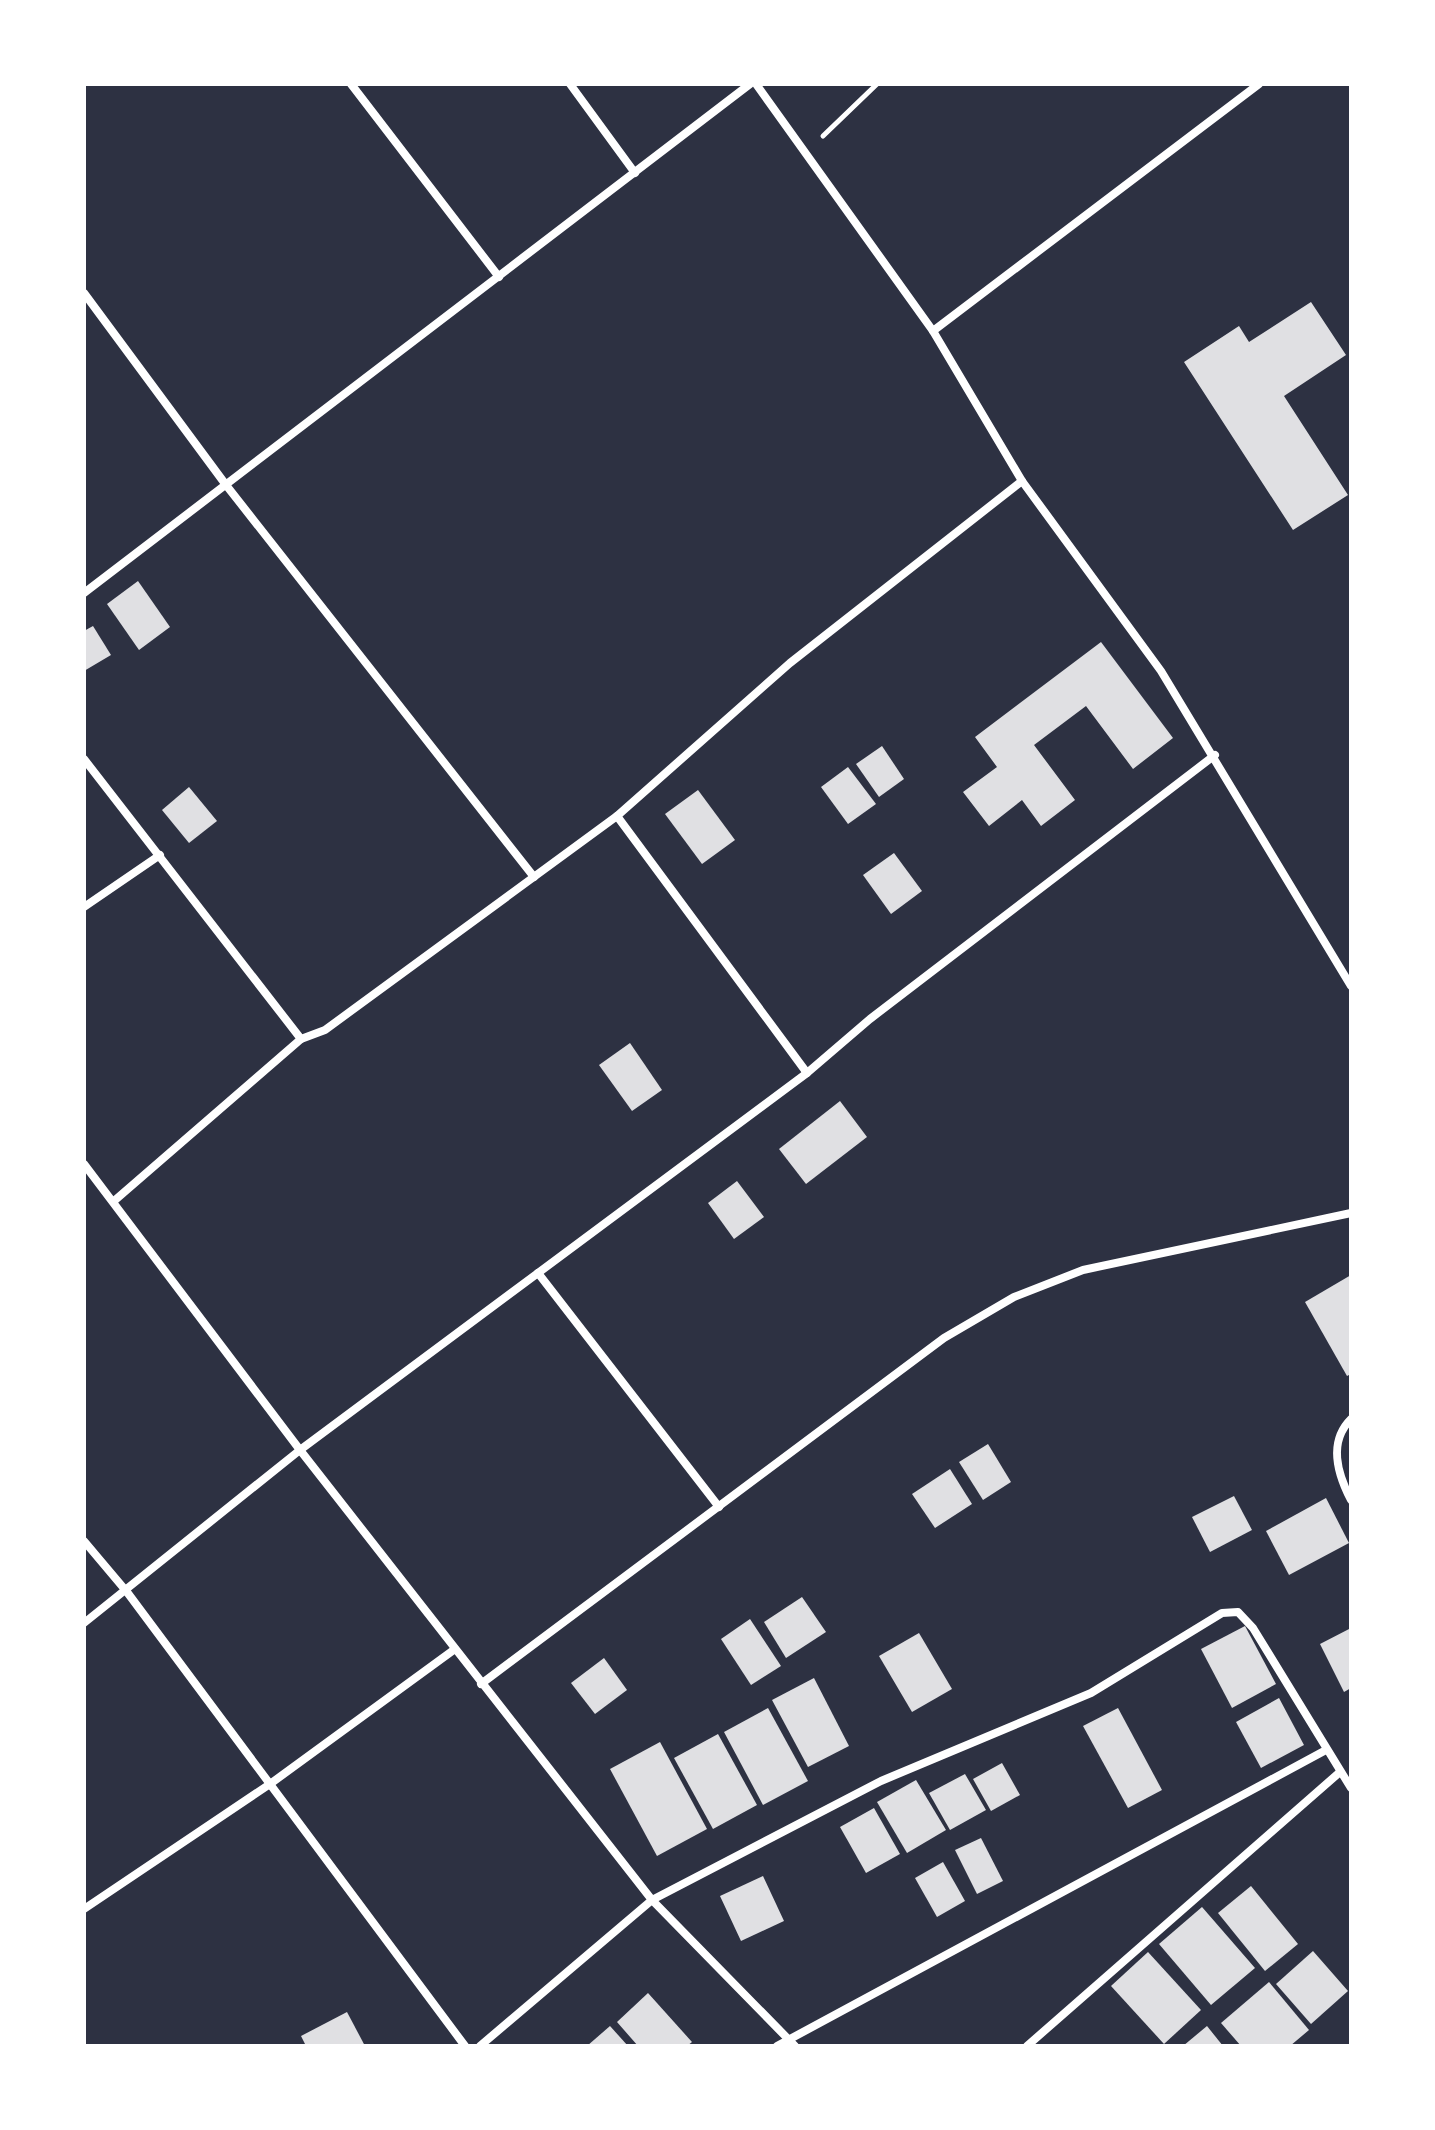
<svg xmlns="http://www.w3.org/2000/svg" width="1435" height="2130" viewBox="0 0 1435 2130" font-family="Lato,sans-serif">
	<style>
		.building { fill: #e0e0e3 }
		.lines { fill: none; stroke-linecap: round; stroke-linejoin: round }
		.path { stroke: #fff; stroke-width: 5 }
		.minor { stroke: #fff; stroke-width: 8 }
	</style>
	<rect width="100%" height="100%" fill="#2d3142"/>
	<g class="building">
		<polygon points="1311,302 1346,355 1284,396 1348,495 1293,530 1184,362 1239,326 1249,342"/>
		<polygon points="138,581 170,627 139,650 107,604"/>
		<polygon points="93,626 111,655 84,671 84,631"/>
		<polygon points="1101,642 1173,738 1133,769 1086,706 1034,745 1075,800 1041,826 1022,800 989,826 963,792 997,767 975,737"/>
		<polygon points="882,746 904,779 879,797 856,764"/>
		<polygon points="848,767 876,804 848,824 821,787"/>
		<polygon points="189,787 217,821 189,843 162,810"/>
		<polygon points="698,790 735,840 702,864 665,814"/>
		<polygon points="894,853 922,891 891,914 863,875"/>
		<polygon points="630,1043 662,1090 632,1111 599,1065"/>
		<polygon points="840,1101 867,1137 806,1184 779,1149"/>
		<polygon points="737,1181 764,1217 734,1239 708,1203"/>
		<polygon points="1351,1275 1351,1374 1347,1376 1305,1302"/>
		<polygon points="988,1444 1011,1482 983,1500 959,1462"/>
		<polygon points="950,1469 972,1504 935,1528 912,1494"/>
		<polygon points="1234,1496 1252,1530 1210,1552 1192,1517"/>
		<polygon points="1326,1498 1349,1543 1289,1575 1266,1531"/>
		<polygon points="802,1597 826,1632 786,1658 764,1622"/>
		<polygon points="750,1619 781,1666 751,1685 721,1639"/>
		<polygon points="1245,1626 1276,1684 1232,1708 1201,1649"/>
		<polygon points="1351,1628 1351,1688 1344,1692 1320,1644"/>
		<polygon points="919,1633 952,1689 912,1712 879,1656"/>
		<polygon points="604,1658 627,1690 595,1714 571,1683"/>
		<polygon points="814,1678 849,1746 808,1767 772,1700"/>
		<polygon points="1279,1698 1304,1745 1261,1768 1236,1722"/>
		<polygon points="768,1708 808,1781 763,1805 724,1732"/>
		<polygon points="1118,1708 1162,1790 1128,1808 1083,1726"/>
		<polygon points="718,1734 757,1805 713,1829 674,1758"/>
		<polygon points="660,1742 707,1829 657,1856 610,1769"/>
		<polygon points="1002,1763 1020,1795 991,1811 973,1779"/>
		<polygon points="965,1774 986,1810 950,1830 929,1793"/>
		<polygon points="916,1780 946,1830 907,1853 877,1802"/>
		<polygon points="874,1808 900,1854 866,1873 840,1827"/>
		<polygon points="981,1838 1003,1881 977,1894 955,1850"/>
		<polygon points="943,1862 965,1901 937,1917 915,1878"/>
		<polygon points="763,1876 784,1921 741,1941 720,1896"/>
		<polygon points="1251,1886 1298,1944 1265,1971 1218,1913"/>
		<polygon points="1202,1907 1255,1968 1211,2005 1159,1944"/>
		<polygon points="1313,1951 1348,1991 1311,2024 1276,1984"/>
		<polygon points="1148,1952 1201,2010 1164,2044 1111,1986"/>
		<polygon points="1269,1982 1309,2030 1290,2046 1241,2046 1221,2023"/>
		<polygon points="648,1993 692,2042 687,2046 638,2046 617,2022"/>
		<polygon points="347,2012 365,2046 306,2046 301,2036"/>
		<polygon points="610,2026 628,2046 587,2046"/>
		<polygon points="1207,2026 1223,2046 1183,2046"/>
	</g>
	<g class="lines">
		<polyline class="path" points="823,136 877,84"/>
		<g class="minor">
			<polyline points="351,84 499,277"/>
			<polyline points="570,84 635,173"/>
			<polyline points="756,84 933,331 1022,481 1161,671 1351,986"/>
			<polyline points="84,293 226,485 534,877"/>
			<polyline points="933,331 1259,84"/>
			<polyline points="84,593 750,84"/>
			<polyline points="84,759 301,1039 325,1030 617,816 790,663 1022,481"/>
			<polyline points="617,816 807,1073"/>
			<polyline points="84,907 160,855"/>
			<polyline points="84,1164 300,1450 652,1900 795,2046"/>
			<polyline points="114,1201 301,1039"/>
			<polyline points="538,1273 719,1507"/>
			<path d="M1351,1419C1328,1442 1337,1473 1351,1500"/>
			<polyline points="84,1541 127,1592 465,2046"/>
			<polyline points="84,1623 300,1450 807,1073 870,1019 1215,755"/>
			<polyline points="481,1684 944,1338 1014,1297 1083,1270 1351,1213"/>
			<polyline points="84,1909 270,1784 455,1649"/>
			<polyline points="480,2046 652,1900 881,1781 1091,1693 1222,1613 1238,1612 1253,1628 1351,1788"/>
			<polyline points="777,2046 1326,1750"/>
			<polyline points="1027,2046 1340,1772"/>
		</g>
	</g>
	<rect width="1435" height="2130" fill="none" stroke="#ffffff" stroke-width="172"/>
</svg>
